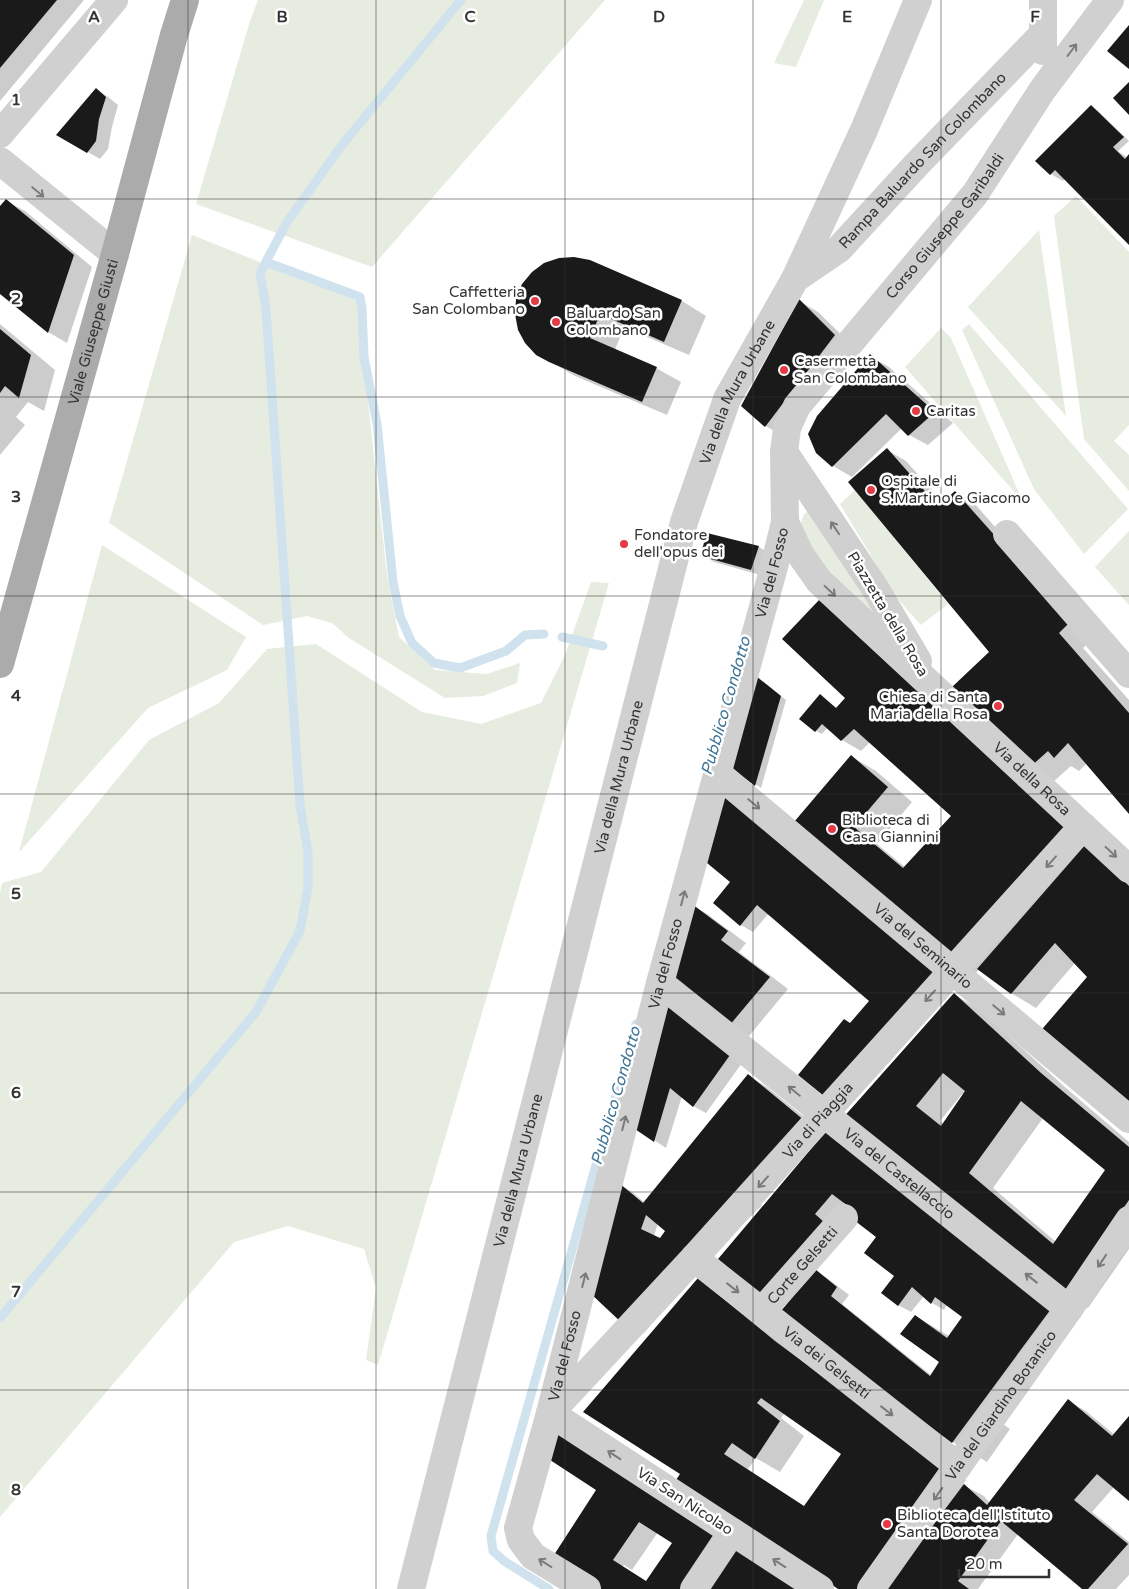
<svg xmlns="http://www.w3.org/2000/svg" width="1129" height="1589" viewBox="0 0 1129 1589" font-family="'Varela Round',sans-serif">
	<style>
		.green { fill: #e6ecdf }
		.shadow { fill: #0003; fill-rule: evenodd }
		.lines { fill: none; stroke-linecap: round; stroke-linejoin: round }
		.stream { stroke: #cfe2ee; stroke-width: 9 }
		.building { fill: #1a1a1a; fill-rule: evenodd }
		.street { stroke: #d0d0d0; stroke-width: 28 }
		.primary { stroke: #ababab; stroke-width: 28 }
		.oneway { stroke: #7a7a7a }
		.grid { fill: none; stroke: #333; stroke-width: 1; stroke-opacity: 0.55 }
		.poi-dot { fill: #e63946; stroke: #fff; stroke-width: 2 }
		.labels { text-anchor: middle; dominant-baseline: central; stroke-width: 5; stroke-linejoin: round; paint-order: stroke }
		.street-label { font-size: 15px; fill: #333; stroke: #fff }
		.poi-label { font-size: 15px; fill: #333; stroke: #fff; text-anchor: start }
		.water-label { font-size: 16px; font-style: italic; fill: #3f7597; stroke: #fff }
		.grid-label { font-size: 16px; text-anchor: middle; font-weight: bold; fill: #333; stroke: #fff; stroke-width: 5; stroke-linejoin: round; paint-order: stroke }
	</style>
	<rect width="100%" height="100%" fill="#fff"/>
	<g class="green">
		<polygon points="258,0 605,0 372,267 196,204 250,21"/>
		<polygon points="804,0 824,0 796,67 774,63"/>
		<polygon points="1076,196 1129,252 1129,425 1114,441 1129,455 1129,491 1084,439 1054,216"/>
		<polygon points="1039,230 1066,416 968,307"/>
		<polygon points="192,235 357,301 387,576 399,637 435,670 487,674 520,663 517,683 483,696 445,698 349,638 332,623 307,616 263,625 109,523"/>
		<polygon points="969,324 1128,509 1084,554 1034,489 962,330"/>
		<polygon points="941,328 951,338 1023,502 905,367"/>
		<polygon points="855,490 948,604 921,625 896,597 840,504"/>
		<polygon points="811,509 875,614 872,618 831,582 804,535 801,523 804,514"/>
		<polygon points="1129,531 1129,605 1095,567"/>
		<polygon points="102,545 246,637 227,670 148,708 19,852"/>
		<polygon points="591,582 609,583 378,1365 366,1360 376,1288 364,1249 288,1226 234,1242 0,1517 0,893 2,883 41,872 149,740 219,703 267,649 316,644 422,712 481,724 541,703 565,655"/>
	</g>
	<g class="shadow">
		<polygon points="0,0 84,0 0,101"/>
		<polygon points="96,89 108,97 118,105 112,127 108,149 100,159 58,135"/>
		<polygon points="1091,107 1097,110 1129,141 1118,151 1128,158 1129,156 1129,243 1065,179 1063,181 1051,174"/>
		<polygon points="6,201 25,211 92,267 67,343 48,332 0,292 0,208"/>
		<polygon points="589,262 682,301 706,316 689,355 624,327 615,350 656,368 681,382 667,415 575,376 537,354"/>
		<polygon points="799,301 818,312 853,346 784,437 766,426 742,406"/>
		<polygon points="0,324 55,370 44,411 28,402 16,417 25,425 0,455"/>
		<polygon points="870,356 889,367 953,423 928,445 909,435 902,428 852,477 833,466 817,452"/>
		<polygon points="887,450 906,461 944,503 956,492 974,503 1039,577 1095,636 1083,648 1129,700 1129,812 1087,763 1079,771 1071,766 1053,782 1028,768 990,652"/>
		<polygon points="759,547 771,554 764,576 714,562 702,555"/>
		<polygon points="820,601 839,612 1129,878 1129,1110 1092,982 1075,963 1036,1008 1011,993 979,969 976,973 952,959 833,853 852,757 876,771 912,802 877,844 905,867 952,815 871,741 861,751 842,740 828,727 822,734 816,731 820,696 838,709 847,698"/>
		<polygon points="762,681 786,700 761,788 730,766"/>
		<polygon points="732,882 956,986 851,1024 871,1001 769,913 753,932 741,925 715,903"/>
		<polygon points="688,903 707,914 746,943 739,952 788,989 749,1036 730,1025"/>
		<path d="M955,995L979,1009L1066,1088L1129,1142V1249L1088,1308L1063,1294L843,1120ZM962,1094L964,1095L944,1124L940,1121ZM1043,1118L1107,1170L1056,1242L993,1188Z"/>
		<polygon points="665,1003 742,1063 706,1113 693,1106 682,1096 666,1148 633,1126"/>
		<path d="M748,1076L767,1087L823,1132L757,1201L762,1205L708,1259L643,1334L624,1323L620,1185L632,1192L645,1203ZM658,1223L667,1231L660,1239L654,1236Z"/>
		<path d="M827,1132L1062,1317L990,1415L1010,1429L987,1462L953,1442L872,1382L804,1284ZM845,1202L858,1212L877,1237L896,1276L898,1305L911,1312L924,1296L932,1303L944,1310L947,1305L964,1317L949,1336L915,1316L941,1362L931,1375L842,1304L849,1295L827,1278L813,1270L839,1209Z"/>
		<path d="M698,1280L722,1294L800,1357L966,1480L963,1485L984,1496L990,1503L1069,1401L1087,1412L1115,1435L1129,1418V1500L1114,1487L1092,1512L1129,1542V1575L1116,1589H1083L1018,1534L978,1589H840L682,1474ZM785,1413L843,1454L805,1507L748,1469L756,1458L780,1472L804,1436L781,1418Z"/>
		<path d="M598,1490L800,1589H603ZM658,1532L674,1543L647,1583L622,1567L624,1565L632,1570Z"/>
	</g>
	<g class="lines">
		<g class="stream">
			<polyline points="266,262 360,297 362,309 364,357 377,424 393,582 400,616 412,643 434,663 460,668 506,651 525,635 544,634"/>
			<polyline points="562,637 603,646"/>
			<polyline points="0,1318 256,1012 300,931 308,887 308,852 300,805 266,309 260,273 287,222 342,145 461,0"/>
			<polyline points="549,1589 504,1561 493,1551 491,1536 636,1024"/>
		</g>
	</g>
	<g class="building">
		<polygon points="0,0 57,0 0,68"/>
		<polygon points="1129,25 1129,69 1107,51"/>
		<polygon points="1129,82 1129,115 1113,98"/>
		<polygon points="96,88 106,97 99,119 96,141 87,153 56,135"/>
		<polygon points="1091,105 1124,137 1113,147 1125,159 1129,154 1129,245 1055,170 1050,175 1035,161"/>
		<polygon points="6,199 74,255 48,333 0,294 0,206"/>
		<polygon points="574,257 590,260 682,300 664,342 600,314 590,338 657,367 642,402 549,362 536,355 525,343 518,330 515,314 516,299 522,284 532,272 544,263 559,258"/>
		<polygon points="799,299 835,335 765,427 741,406"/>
		<polygon points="0,329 31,355 19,398 5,386 0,393"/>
		<polygon points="870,354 935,412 908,436 886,414 832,467 816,453 808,434 817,416"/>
		<polygon points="887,448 938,506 955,491 1071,621 1059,633 1129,713 1129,814 1068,743 1054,758 1048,751 1028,769 952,687 989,652 848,482"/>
		<polygon points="707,533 759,546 751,570 700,556"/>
		<polygon points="819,600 1068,829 951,960 794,822 851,755 888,787 854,827 903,868 951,816 854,729 841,741 822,724 815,732 799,719 820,694 836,708 845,698 782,639"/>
		<polygon points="756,676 781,696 755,786 729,766"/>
		<polygon points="722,791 938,975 827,1099 798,1075 844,1019 850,1023 869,1001 757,905 740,926 713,903 730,882 701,858"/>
		<polygon points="1086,844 1129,886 1129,1102 1037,1035 1087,977 1055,943 1011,994 977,969"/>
		<polygon points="688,901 728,931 721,940 770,977 729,1026 667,975"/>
		<path d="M954,993L1041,1073L1129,1147V1200L1063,1295L841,1120ZM943,1073L965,1091L941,1126L916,1106ZM1021,1101L1105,1170L1053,1244L969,1173Z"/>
		<polygon points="664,1001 730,1055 693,1107 670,1088 654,1142 632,1127"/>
		<path d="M748,1074L805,1121L623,1324L590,1293L619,1183L643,1203ZM646,1215L665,1231L660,1238L641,1229Z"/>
		<polygon points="827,1130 972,1249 1051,1309 952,1443 871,1383 781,1311 815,1269 837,1287 831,1296 930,1376 939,1362 900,1334 915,1315 947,1338 962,1317 935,1297 931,1304 912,1287 898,1306 881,1293 894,1276 864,1253 876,1237 850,1217 856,1212 832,1194 815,1214 825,1223 762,1297 718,1259"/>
		<path d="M698,1278L775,1341L942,1465L858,1589H838L676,1480L680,1474L583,1412ZM761,1398L841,1454L804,1506L724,1454L732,1443L755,1459L780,1421L757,1403Z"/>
		<polygon points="1068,1399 1112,1436 1129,1416 1129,1501 1097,1474 1074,1500 1128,1544 1088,1589 1082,1589 1001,1521 958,1581 969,1589 885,1589 964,1484 987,1505"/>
		<path d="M557,1427L720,1538L684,1589H600L552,1558L596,1490L547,1458ZM639,1522L672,1543L646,1581L613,1560Z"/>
		<polygon points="732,1543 801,1589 701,1589"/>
	</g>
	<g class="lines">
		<g class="street">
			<polyline points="1043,51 1043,0"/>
			<polyline points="0,134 114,0"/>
			<polyline points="0,161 115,254"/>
			<path id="s1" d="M795,279L839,249L918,163L1043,34"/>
			<polyline points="784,452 875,588 918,661"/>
			<path id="s2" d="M785,522L800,554L819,581L1129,869"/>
			<polyline points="1007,534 1129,674"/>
			<path id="s3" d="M717,773L1129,1119"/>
			<path id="s4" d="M660,983L1069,1309"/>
			<path id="s5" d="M694,1258L958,1466"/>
			<path id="s6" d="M762,1311L844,1218"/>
			<path id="s7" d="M411,1589L684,522L727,399L795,279L864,130L918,0"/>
			<path id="s8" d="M587,1589L533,1556L521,1540L518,1528L550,1413L660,983L775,563L785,522L784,452L787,428L797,406L975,194L1043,89L1110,0"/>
			<polyline points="694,1589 732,1532"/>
			<path id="s9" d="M820,1589L550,1413L694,1258L1083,826"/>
			<path id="s10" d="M871,1589L1069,1309L1129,1220"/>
		</g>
		<path class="primary" id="s11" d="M0,664L115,254L174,35L185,0"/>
	</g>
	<defs><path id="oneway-shaft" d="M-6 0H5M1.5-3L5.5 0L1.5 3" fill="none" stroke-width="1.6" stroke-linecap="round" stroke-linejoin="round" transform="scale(1.25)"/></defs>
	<g class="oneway">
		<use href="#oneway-shaft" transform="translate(1072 50) rotate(-53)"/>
		<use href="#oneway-shaft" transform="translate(38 192) rotate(40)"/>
		<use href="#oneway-shaft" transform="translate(835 528) rotate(-124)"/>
		<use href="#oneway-shaft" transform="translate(830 591) rotate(43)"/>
		<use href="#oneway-shaft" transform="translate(754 804) rotate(40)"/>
		<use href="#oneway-shaft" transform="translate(1111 852) rotate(43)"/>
		<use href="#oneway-shaft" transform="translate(1051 862) rotate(132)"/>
		<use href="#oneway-shaft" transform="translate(683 898) rotate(-75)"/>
		<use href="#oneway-shaft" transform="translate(930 996) rotate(132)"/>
		<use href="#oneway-shaft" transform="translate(999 1010) rotate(40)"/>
		<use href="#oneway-shaft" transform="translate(794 1091) rotate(-141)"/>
		<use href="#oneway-shaft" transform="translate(624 1123) rotate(-76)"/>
		<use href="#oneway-shaft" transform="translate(763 1182) rotate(132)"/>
		<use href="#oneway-shaft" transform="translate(1102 1261) rotate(124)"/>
		<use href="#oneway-shaft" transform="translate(1031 1278) rotate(-142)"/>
		<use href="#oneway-shaft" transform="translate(584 1280) rotate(-76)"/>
		<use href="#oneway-shaft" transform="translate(733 1288) rotate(38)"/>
		<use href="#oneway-shaft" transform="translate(887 1411) rotate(38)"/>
		<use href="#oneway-shaft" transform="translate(614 1455) rotate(-147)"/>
		<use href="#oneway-shaft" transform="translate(938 1494) rotate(125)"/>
		<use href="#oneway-shaft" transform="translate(545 1563) rotate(-148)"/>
		<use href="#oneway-shaft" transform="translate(779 1563) rotate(-147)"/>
	</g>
	<path class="grid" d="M188,0V1589M376,0V1589M565,0V1589M753,0V1589M941,0V1589M0,199H1129M0,397H1129M0,596H1129M0,794H1129M0,993H1129M0,1192H1129M0,1390H1129"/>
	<g class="poi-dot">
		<circle cx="535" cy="301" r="5"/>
		<circle cx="556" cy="322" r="5"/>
		<circle cx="784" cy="370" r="5"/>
		<circle cx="916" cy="411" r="5"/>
		<circle cx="871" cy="490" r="5"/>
		<circle cx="624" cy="544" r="5"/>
		<circle cx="998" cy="706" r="5"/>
		<circle cx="832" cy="829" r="5"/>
		<circle cx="887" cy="1524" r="5"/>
	</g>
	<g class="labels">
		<g class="street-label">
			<text stroke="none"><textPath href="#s1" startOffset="175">Rampa Baluardo San Colombano</textPath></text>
			<text stroke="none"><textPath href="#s8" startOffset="1488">Corso Giuseppe Garibaldi</textPath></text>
			<text stroke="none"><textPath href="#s11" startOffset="345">Viale Giuseppe Giusti</textPath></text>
			<text stroke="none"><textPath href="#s7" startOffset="1242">Via della Mura Urbane</textPath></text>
			<text stroke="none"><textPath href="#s8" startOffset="1084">Via del Fosso</textPath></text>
			<text transform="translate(888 614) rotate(59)">Piazzetta della Rosa</text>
			<text stroke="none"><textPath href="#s7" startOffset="838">Via della Mura Urbane</textPath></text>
			<text stroke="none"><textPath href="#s2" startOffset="359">Via della Rosa</textPath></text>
			<text stroke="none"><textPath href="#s3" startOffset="269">Via del Seminario</textPath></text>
			<text stroke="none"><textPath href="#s8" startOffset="679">Via del Fosso</textPath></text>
			<text stroke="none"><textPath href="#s9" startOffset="719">Via di Piaggia</textPath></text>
			<text stroke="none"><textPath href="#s7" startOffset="432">Via della Mura Urbane</textPath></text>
			<text stroke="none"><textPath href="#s4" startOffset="306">Via del Castellaccio</textPath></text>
			<text stroke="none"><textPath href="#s6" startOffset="61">Corte Gelsetti</textPath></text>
			<text stroke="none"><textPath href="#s8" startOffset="274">Via del Fosso</textPath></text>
			<text stroke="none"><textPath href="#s5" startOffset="169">Via dei Gelsetti</textPath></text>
			<text stroke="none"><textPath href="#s10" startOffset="225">Via del Giardino Botanico</textPath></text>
			<text transform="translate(685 1501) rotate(33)">Via San Nicolao</text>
		</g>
		<g class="poi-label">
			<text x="525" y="292" text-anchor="end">Caffetteria<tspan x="525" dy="17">San Colombano</tspan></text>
			<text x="566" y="313">Baluardo San<tspan x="566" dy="17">Colombano</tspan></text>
			<text x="794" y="361">Casermetta<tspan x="794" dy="17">San Colombano</tspan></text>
			<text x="926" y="411">Caritas</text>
			<text x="881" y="481">Ospitale di<tspan x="881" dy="17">S.Martino e Giacomo</tspan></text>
			<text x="634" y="535">Fondatore<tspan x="634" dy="17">dell'opus dei</tspan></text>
			<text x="988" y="697" text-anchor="end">Chiesa di Santa<tspan x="988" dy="17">Maria della Rosa</tspan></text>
			<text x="842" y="820">Biblioteca di<tspan x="842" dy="17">Casa Giannini</tspan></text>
			<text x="897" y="1515">Biblioteca dell'Istituto<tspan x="897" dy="17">Santa Dorotea</tspan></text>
		</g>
		<g class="water-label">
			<text transform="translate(726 706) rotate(-74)">Pubblico Condotto</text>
			<text transform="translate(616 1096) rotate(-74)">Pubblico Condotto</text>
		</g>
	</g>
	<g class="grid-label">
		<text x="94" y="22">A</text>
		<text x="282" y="22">B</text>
		<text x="470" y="22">C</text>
		<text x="659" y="22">D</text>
		<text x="847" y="22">E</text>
		<text x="1035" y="22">F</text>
		<text x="16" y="105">1</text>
		<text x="16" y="304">2</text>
		<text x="16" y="502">3</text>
		<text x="16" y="701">4</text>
		<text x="16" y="899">5</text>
		<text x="16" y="1098">6</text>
		<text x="16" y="1297">7</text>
		<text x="16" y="1495">8</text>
	</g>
	<path d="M959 1569v8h90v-8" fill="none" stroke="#333333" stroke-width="2.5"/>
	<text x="966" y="1569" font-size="15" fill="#333333" stroke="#ffffff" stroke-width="4" paint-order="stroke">20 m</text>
</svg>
